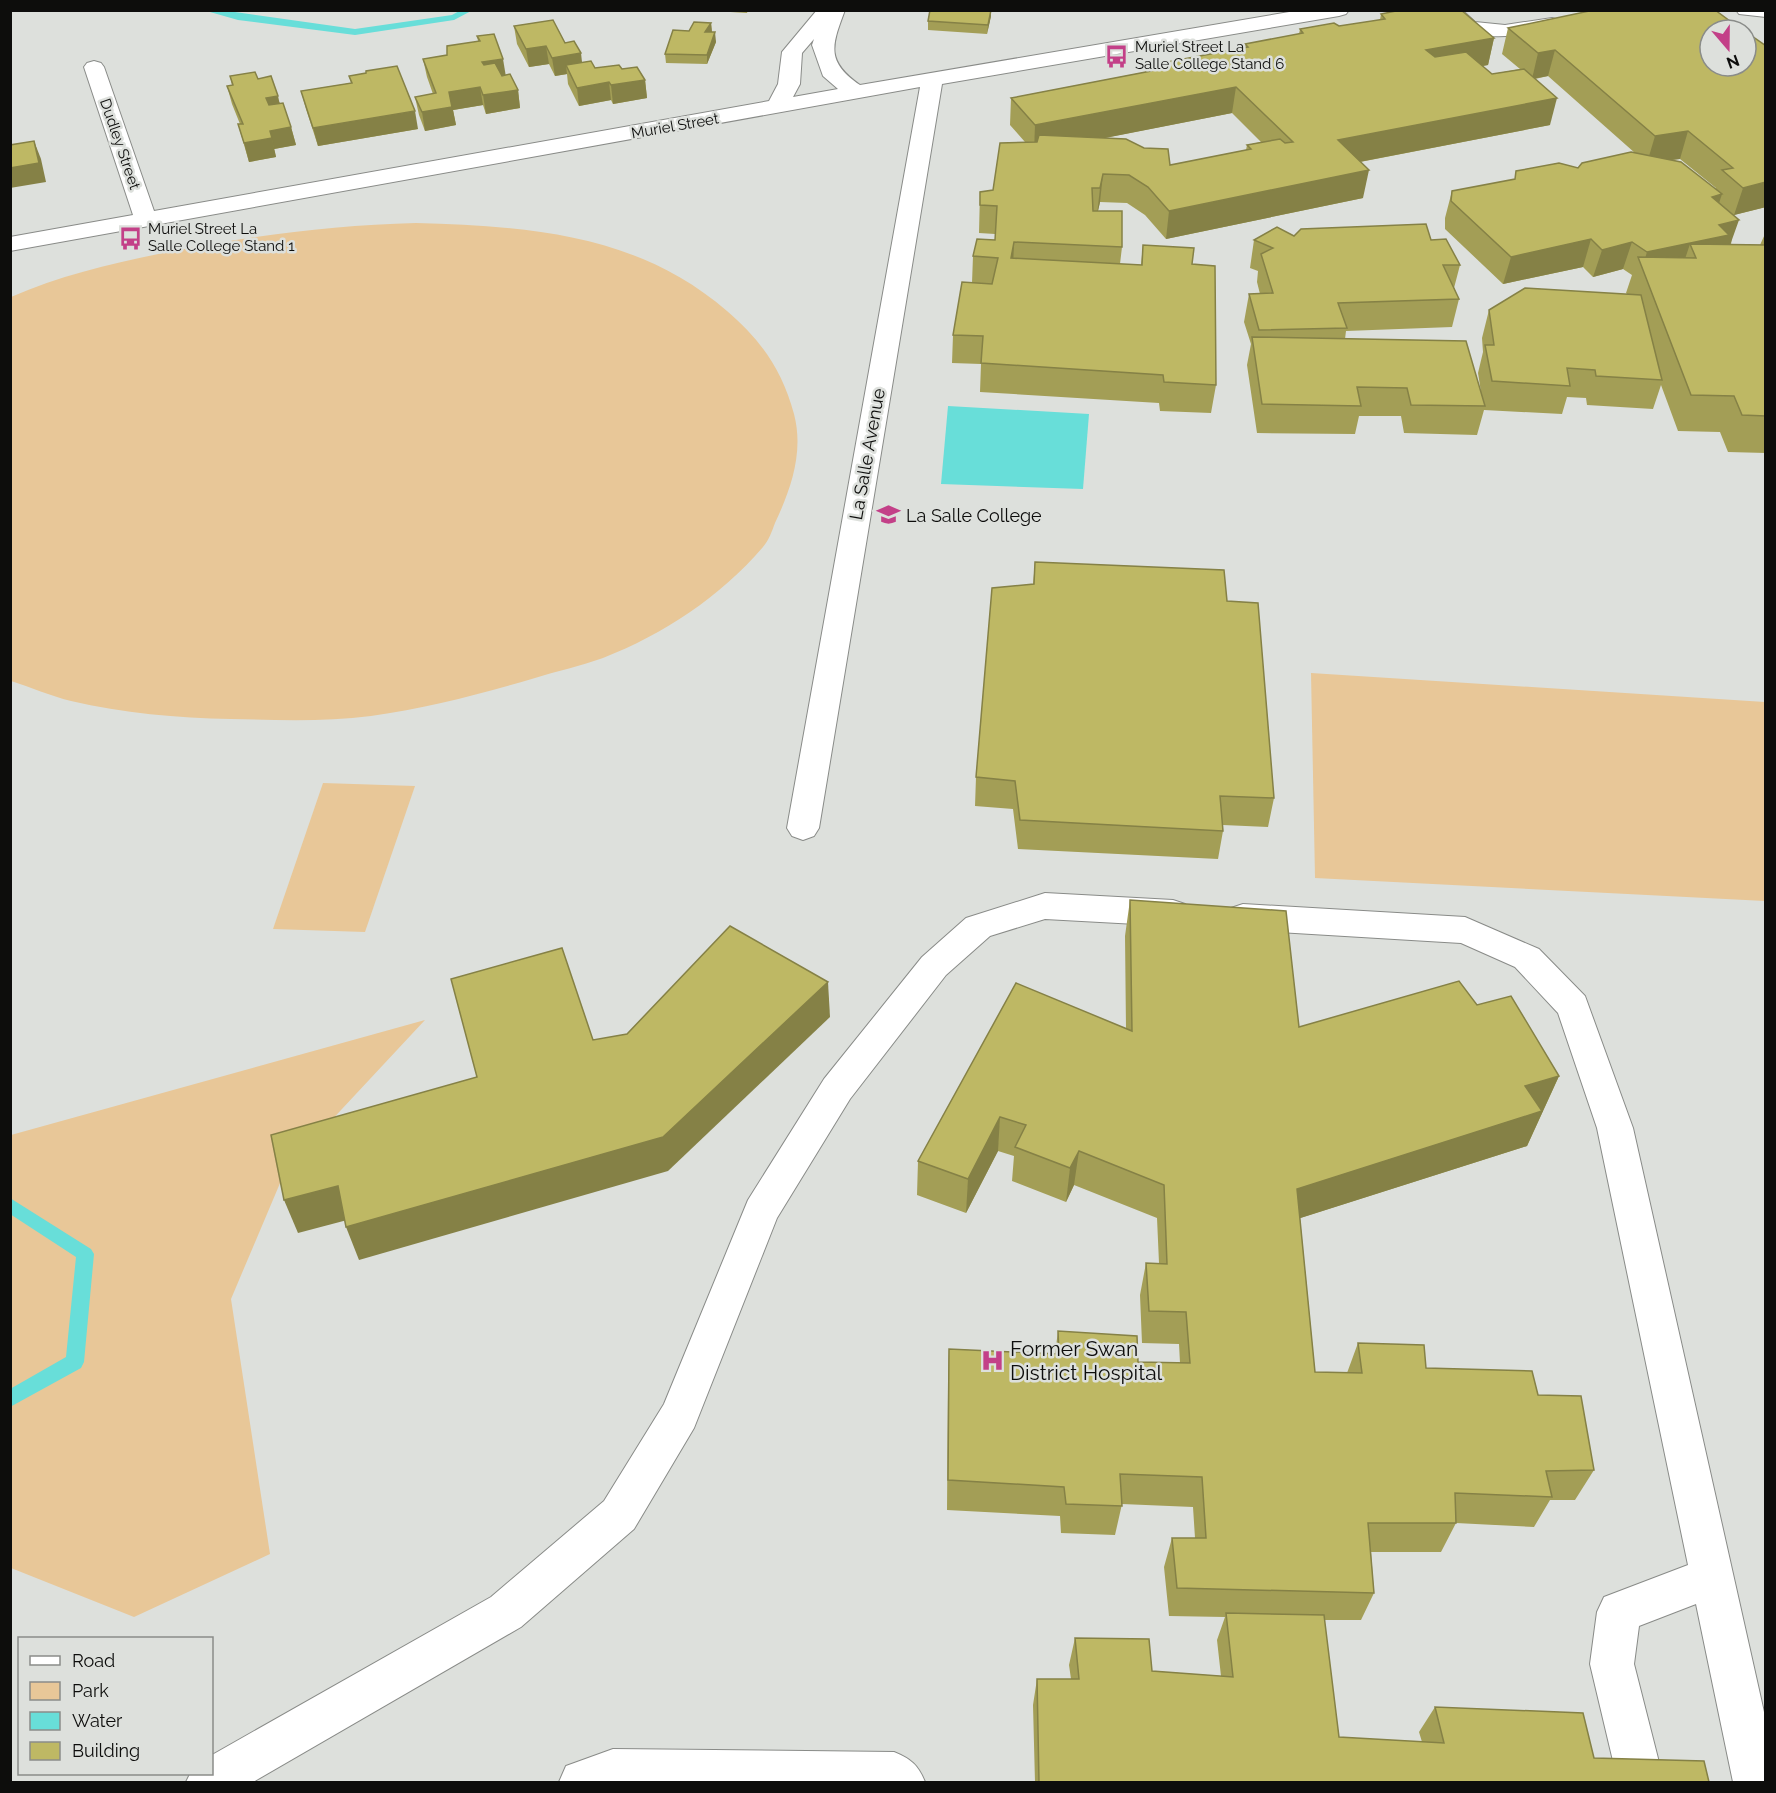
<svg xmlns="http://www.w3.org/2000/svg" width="1776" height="1793" viewBox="0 0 1776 1793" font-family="Raleway,sans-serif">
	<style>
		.green { fill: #e8c798 }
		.water { fill: #68ded9 }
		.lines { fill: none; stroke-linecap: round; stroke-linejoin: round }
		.stream { fill: #68ded9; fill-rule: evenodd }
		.minor-casing { stroke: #898b88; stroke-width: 2 }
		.minor { fill: #fff; fill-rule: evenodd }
		.wall { fill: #a39e56; fill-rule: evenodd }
		.shaded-wall { fill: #858146 }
		.building { fill: #beb864; stroke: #858146; stroke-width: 1.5 }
		.labels { text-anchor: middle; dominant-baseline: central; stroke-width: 5; stroke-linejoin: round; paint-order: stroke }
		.far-poi-label { font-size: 15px; fill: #0d0d0c; stroke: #dde0dc; text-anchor: start }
		.far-street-label { font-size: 15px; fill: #0d0d0c; stroke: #dde0dc }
		.street-label { font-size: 18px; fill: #0d0d0c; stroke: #dde0dc }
		.poi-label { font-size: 18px; fill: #0d0d0c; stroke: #dde0dc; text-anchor: start }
		.near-poi-label { font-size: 21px; fill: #0d0d0c; stroke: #dde0dc; text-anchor: start }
	</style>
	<rect width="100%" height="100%" fill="#dde0dc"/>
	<g class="green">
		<path d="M416,223C529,226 638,234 727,311C761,340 782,370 794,414C804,452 791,489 775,523C772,531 769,540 763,547C720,597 664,634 603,658C581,666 557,671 535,678C481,694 427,708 371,716C325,722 277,720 231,719C177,718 123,713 71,701C50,696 31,687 11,681V297C61,275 114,263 168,252C250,236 332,225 416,223Z"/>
		<polygon points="1311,673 1765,702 1765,901 1315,878"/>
		<polygon points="323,783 415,786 365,932 273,929"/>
		<polygon points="425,1020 286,1169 231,1299 270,1554 134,1617 11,1568 11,1135"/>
	</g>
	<polygon class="water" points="948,406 1089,414 1083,489 941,484"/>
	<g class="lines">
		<g class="stream">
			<polygon points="203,10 221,10 355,29 452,15 461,10 473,10 454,20 355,35 238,20"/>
			<polygon points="10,1198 91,1249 94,1254 84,1362 81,1368 10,1407 10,1389 66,1357 76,1257 10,1214"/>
		</g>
		<defs>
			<g id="minor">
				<path d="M817,10H845C832,45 825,61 860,85L1301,10H1349L1346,14L1339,16L942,84L819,828L814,836L803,840L792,836L787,828L920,87L10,251V237L133,215L84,67L87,63L94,61L101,63L104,67L154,211L769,101L778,84L782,52ZM814,39L812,45L823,76L838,89L793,97L800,84L802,53Z"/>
				<path d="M1440,10H1462L1475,22L1505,25L1552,18L1559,20L1562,24L1559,28L1552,30C1514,36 1467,47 1440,10Z"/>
				<polygon points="1736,10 1766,10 1766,17 1739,14"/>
				<polygon points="1045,893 1173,900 1185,904 1190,913 1185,922 1173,926 1045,919 990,936 946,975 850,1099 777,1218 694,1428 634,1529 521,1627 253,1782 186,1782 190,1774 212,1774 212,1755 491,1597 604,1501 664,1404 748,1200 824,1079 922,957 966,918"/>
				<polygon points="1243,904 1465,917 1539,949 1585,996 1633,1128 1766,1721 1766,1782 1733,1782 1696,1604 1639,1626 1634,1664 1664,1782 1618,1782 1590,1664 1597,1612 1604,1597 1688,1565 1597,1128 1558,1013 1515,967 1461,943 1243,930 1231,926 1226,917 1231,908"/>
				<path d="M613,1749L894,1752C911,1759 918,1765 925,1782H559L566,1766Z"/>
			</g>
		</defs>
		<use href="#minor" class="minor-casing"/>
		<use href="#minor" class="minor"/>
	</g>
	<g class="wall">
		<polygon points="698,10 748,10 747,13"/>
		<path d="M1715,10L1766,207L1734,215L1731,245H1760L1765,234H1766V453L1728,452L1720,432L1678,431L1661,385L1653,409L1587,405L1586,398L1567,397L1562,414L1484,410L1477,435L1404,433L1401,416H1359L1355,434L1257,433L1247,365L1251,344L1244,322L1249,294H1260L1257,282L1258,271L1250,268L1254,240L1294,236L1431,240L1460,265L1454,288L1459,299L1452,327L1346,331L1345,339L1481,392L1478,373L1483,352L1482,338L1489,310L1627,294L1626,293L1632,275L1623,269L1593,277L1583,267L1503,284L1445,229V218L1452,191L1578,168L1635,153L1548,76L1535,79L1550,125L1360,162L1363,198L1166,239L1145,215L1127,203L1100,202L1098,211L1122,247L1120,264L1141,265L1143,245L1192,264L1216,385L1211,413L1160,411L1159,403L980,392L981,364L952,363L953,335L972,283L973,256L995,240V234L979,233L980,192L993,190L1025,142L1010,125L1011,98L1145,72L1146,66L1244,48L1245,44L1299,34L1300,29L1339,26L1380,20L1381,14L1494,38L1488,65L1482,66L1492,74L1520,69L1502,54L1508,28ZM1232,113L1261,142L1247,145L1246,150L1170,165L1104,138ZM1680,159L1716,188V189L1669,160Z"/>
		<polygon points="991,16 987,34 928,30 928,21"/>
		<polygon points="711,23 712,32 716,42 707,64 666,63 665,54 689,31"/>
		<polygon points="514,26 565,43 582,63 595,68 622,69 645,80 647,98 613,104 611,100 579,106 568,84 567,74 555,76 549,64 529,67 517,44"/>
		<polygon points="477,36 505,75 518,90 520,108 486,114 483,105 453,110 456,125 425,131 419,115 415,97 433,94 427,77 423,59 447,55 478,41"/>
		<polygon points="230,76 258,79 280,103 291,127 296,145 274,149 276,157 249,162 238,124 240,124 232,104 227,86 232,85"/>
		<polygon points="349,76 418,129 318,146 306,109 301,91 351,83"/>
		<polygon points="1035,562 1227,601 1274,798 1268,827 1223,825 1223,831 1218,859 1018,849 1013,809 975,806 976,777 1033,585"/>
		<polygon points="1130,900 1299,1027 1477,1005 1559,1076 1527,1146 1300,1218 1315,1372 1347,1373 1358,1343 1426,1368 1538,1395 1594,1470 1575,1500 1550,1500 1534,1527 1456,1523 1441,1552 1371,1552 1374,1593 1361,1620 1324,1620 1339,1737 1422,1742 1419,1732 1435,1707 1594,1758 1709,1782 1035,1782 1033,1705 1037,1679 1071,1679 1069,1665 1075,1638 1152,1671 1221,1676 1217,1640 1225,1617 1169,1616 1164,1567 1172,1538 1195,1538 1193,1507 1122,1504 1115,1535 1061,1533 1060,1516 947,1510 948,1381 949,1349 1055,1354 1058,1331 1138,1362 1180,1363 1179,1344 1142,1343 1140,1295 1146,1263 1159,1263 1157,1218 1074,1185 1066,1202 1012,1181 1014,1156 998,1151 966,1213 917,1195 918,1161 1126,1029 1125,936"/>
	</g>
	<g class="shaded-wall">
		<polygon points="991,10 991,16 987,34 988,25"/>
		<polygon points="711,23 712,33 705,32"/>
		<polygon points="715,32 716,42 707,64 707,55"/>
		<polygon points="1494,38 1488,65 1421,77 1426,50"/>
		<polygon points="546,46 549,64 529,67 526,49"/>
		<polygon points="1555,50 1548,76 1532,79 1538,53"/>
		<polygon points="581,53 583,71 566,65 567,74 555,76 552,58"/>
		<polygon points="503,59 506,77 485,80 482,62"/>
		<polygon points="645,80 647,98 613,104 611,85"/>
		<polygon points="609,82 611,100 579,106 577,88"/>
		<polygon points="480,87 483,105 453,110 456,125 425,131 422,112 449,92"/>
		<polygon points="1236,87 1232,113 1034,152 1035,125"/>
		<polygon points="518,90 520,108 486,114 483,95"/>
		<polygon points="278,96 282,114 270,117 266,98"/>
		<polygon points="1557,98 1550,125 1333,167 1338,140"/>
		<polygon points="415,111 418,129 318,146 313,128"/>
		<polygon points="291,127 296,145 274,149 270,131"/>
		<polygon points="1688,131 1680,159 1647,163 1655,136"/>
		<polygon points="272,138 276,157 249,162 244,143"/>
		<polygon points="34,141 41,159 46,182 10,188 10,168"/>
		<polygon points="1369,170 1363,198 1166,239 1169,211"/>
		<polygon points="1103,174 1100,202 1097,215 1100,188"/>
		<polygon points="1766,182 1766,207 1734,215 1743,188"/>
		<polygon points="1722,194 1713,222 1712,197"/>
		<polygon points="1739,220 1729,248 1696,258 1690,244 1681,271 1642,268 1647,252 1719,225"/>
		<polygon points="1591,239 1583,267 1503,284 1511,257"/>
		<polygon points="1014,242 1013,270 1011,258"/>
		<polygon points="1632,242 1623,269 1593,277 1602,250"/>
		<polygon points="828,982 830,1017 668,1171 359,1260 346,1227"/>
		<polygon points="1559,1076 1527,1146 1288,1222 1297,1189 1525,1086"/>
		<polygon points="1000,1117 998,1151 966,1213 968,1179"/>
		<polygon points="1079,1151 1074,1185 1066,1202 1070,1168"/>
		<polygon points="338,1186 351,1219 298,1233 284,1200"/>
	</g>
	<g class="building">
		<polygon points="930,10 991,10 988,25 928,21"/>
		<polygon points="1401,10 1422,10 1423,11 1429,10 1461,10 1494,38 1426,50 1435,57 1466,52 1492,74 1524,69 1557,98 1338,140 1369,170 1169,211 1148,187 1129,175 1103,174 1100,188 1092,188 1093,211 1122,211 1122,247 1014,242 1011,258 1142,265 1143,245 1194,248 1192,264 1215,266 1216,385 1164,382 1163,375 981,363 983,336 953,335 962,282 992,284 998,258 973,256 977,239 995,240 997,206 980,205 980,192 993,190 1000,143 1037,142 1039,135 1126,139 1144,148 1168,149 1170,165 1251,149 1247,145 1280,139 1285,143 1293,142 1236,87 1035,125 1011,98 1151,71 1146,66 1248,47 1245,44 1303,33 1300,29 1334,23 1339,26 1385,19 1381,14"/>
		<polygon points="1594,10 1715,10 1742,30 1710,30 1710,66 1746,66 1746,32 1766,46 1766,182 1743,188 1722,170 1733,168 1688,131 1655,136 1555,50 1538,53 1508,28"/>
		<polygon points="553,20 565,43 574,41 581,53 552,58 546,46 526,49 514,26"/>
		<polygon points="694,22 711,23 705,32 715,32 707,55 665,54 673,30 689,31"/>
		<polygon points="494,34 503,59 482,62 484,65 495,63 502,76 510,74 518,90 483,95 480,87 449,92 452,107 422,112 415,97 436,93 423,59 447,55 447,46 480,41 477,36"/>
		<polygon points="591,61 595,68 619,65 622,69 637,67 645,80 611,85 609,82 577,88 566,65"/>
		<polygon points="397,66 415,111 313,128 301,91 352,83 349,76 366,73 366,71"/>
		<polygon points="255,72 258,79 271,76 278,96 266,98 269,105 283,103 291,127 270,131 272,138 244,143 238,124 243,124 227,86 233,85 230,76"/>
		<polygon points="34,141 39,163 10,168 10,145"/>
		<polygon points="1631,152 1681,162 1722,194 1712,197 1739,220 1719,225 1729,235 1647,252 1632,242 1602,250 1591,239 1511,257 1451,201 1452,191 1515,179 1516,171 1559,163 1578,168 1582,163"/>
		<polygon points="1426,224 1431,240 1446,239 1460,265 1443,265 1459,299 1338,303 1347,328 1259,330 1249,294 1273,293 1261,254 1273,248 1254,240 1277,227 1294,236 1301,229"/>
		<polygon points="1690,244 1766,245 1766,416 1742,415 1734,396 1691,395 1638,257 1696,258"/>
		<polygon points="1525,288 1641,295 1662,380 1596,376 1595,370 1567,368 1570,386 1492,381 1485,345 1494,345 1489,310"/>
		<polygon points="1252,337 1466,341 1485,406 1411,405 1407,388 1357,387 1361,406 1262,404"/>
		<polygon points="1035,562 1224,570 1227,601 1258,603 1274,798 1220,796 1223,831 1020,820 1015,781 976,777 992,588 1034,584"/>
		<polygon points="1130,900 1286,911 1299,1027 1459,981 1477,1005 1511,996 1559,1076 1525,1086 1542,1111 1297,1189 1315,1372 1362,1373 1358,1343 1424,1345 1426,1368 1532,1371 1538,1395 1581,1396 1594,1470 1546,1471 1552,1497 1455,1493 1456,1523 1368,1523 1374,1593 1177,1588 1172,1538 1206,1538 1202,1477 1120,1474 1122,1506 1066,1504 1064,1487 948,1480 949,1349 1059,1354 1058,1331 1137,1336 1138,1362 1190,1363 1186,1312 1149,1311 1146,1263 1167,1264 1164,1185 1079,1151 1070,1168 1015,1147 1026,1125 1000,1117 968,1179 918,1161 1016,983 1132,1031"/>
		<polygon points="730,926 828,982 663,1137 346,1227 338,1186 284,1200 271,1135 477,1077 451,979 562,948 593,1040 627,1034"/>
		<polygon points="1226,1613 1324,1615 1339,1737 1444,1743 1435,1707 1583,1713 1594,1758 1704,1761 1709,1782 1039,1782 1037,1679 1079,1679 1075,1638 1149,1639 1152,1671 1233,1677"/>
	</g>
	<defs>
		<symbol id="bus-bare" viewBox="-9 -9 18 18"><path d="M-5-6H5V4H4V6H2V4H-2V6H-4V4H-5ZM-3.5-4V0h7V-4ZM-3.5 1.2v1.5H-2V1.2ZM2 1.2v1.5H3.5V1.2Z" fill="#c34088" stroke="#dde0dc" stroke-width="2.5" paint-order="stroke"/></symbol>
		<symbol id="school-bare" viewBox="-9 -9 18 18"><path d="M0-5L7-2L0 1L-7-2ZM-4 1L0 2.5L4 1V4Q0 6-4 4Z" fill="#c34088" stroke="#dde0dc" stroke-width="2.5" paint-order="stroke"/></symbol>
		<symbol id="hospital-bare" viewBox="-9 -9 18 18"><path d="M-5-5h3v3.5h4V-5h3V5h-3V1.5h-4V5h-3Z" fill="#c34088" stroke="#dde0dc" stroke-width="2.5" paint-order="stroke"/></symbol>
	</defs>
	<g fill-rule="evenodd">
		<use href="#bus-bare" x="1100" y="40" width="33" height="33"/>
		<use href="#bus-bare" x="114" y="222" width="33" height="33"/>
		<use href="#school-bare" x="872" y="498" width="33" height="33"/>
		<use href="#hospital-bare" x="976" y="1344" width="33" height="33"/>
	</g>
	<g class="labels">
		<g class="far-poi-label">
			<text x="1135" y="47">Muriel Street La<tspan x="1135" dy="17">Salle College Stand 6</tspan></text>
			<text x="148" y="229">Muriel Street La<tspan x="148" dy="17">Salle College Stand 1</tspan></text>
		</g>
		<g class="far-street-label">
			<text transform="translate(675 126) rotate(-10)">Muriel Street</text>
			<text transform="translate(120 144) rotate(71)">Dudley Street</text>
		</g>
		<g class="street-label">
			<text transform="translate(867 454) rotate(-80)">La Salle Avenue</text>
		</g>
		<g class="poi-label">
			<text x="906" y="515">La Salle College</text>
		</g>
		<g class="near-poi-label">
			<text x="1010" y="1348">Former Swan<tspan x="1010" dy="24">District Hospital</tspan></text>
		</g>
	</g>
	<rect width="1776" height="1793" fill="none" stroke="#0d0d0c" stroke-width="24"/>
	<rect x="18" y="1637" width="195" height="138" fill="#dde0dc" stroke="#8a8c89" stroke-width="1.5"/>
	<rect x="30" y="1656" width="30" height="9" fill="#ffffff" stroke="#8a8c89" stroke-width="1.5"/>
	<text x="72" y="1667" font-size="18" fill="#0d0d0c">Road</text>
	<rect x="30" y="1682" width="30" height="18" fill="#e8c798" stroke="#8a8c89" stroke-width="1.5"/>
	<text x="72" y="1697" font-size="18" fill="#0d0d0c">Park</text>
	<rect x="30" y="1712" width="30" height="18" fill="#68ded9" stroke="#8a8c89" stroke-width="1.5"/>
	<text x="72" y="1727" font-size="18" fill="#0d0d0c">Water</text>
	<rect x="30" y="1742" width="30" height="18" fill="#beb864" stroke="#8a8c89" stroke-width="1.5"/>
	<text x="72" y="1757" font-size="18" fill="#0d0d0c">Building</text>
	<g transform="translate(1728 48) rotate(160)"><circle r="28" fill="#dde0dc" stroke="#8a8c89" stroke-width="1.5"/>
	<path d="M0-4.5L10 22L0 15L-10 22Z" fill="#c34088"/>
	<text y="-9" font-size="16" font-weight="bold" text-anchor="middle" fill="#0d0d0c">N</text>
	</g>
</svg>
